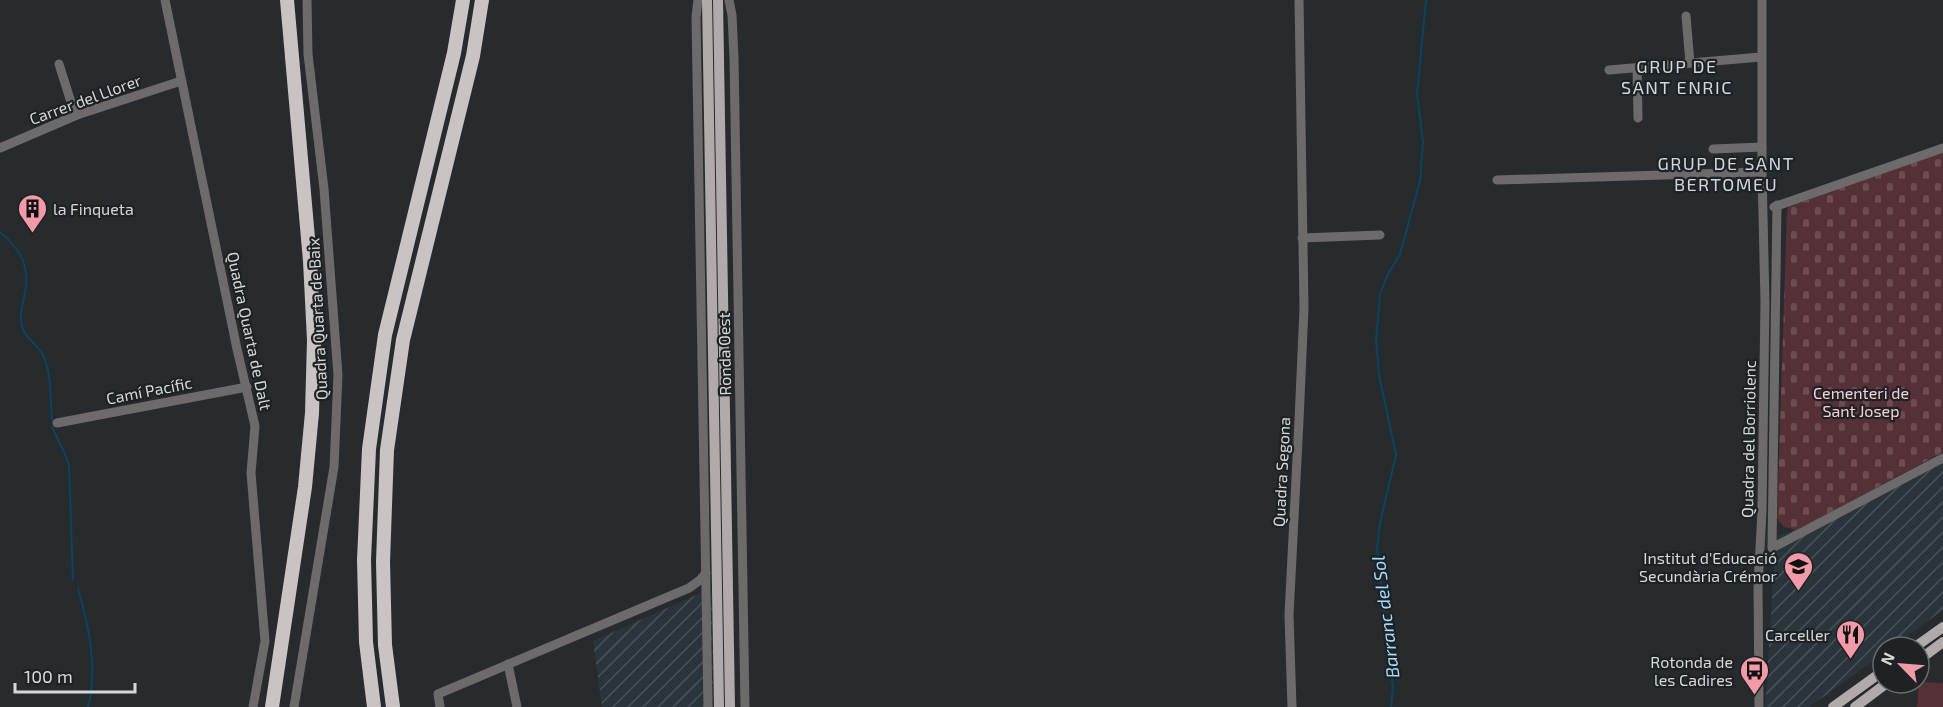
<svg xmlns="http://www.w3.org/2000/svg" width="1943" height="707" viewBox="0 0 1943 707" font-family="'Exo 2',sans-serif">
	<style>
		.industrial { fill: url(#industrial-furrows) }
		.green { fill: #563037 }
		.cemetery { fill: url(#cemetery-stones) }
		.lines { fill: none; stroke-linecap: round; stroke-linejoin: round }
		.stream { stroke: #0b4461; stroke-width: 2 }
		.minor { stroke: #6d6a6b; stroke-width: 9 }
		.major { stroke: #b0aaaa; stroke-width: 10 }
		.highway { stroke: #cac3c4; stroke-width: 14 }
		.labels { text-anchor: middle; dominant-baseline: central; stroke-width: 4.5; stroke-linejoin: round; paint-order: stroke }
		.street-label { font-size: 16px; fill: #d5d8da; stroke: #1e2225 }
		.poi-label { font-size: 16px; fill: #d5d8da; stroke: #1e2225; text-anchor: end }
		.park-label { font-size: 16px; fill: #f8cdd3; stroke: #1e2225 }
		.neighbourhood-label { font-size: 18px; letter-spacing: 1.5px; fill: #d0d6d9; stroke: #1e2225 }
		.water-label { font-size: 18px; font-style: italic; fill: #a5dbfe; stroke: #1e2225 }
	</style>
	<defs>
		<pattern id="industrial-furrows" width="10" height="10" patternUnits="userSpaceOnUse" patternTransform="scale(1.5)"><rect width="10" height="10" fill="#2a343b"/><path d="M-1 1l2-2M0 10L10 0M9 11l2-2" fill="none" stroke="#485157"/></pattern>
		<pattern id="cemetery-stones" width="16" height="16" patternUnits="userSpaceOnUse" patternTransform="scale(1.5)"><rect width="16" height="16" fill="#563037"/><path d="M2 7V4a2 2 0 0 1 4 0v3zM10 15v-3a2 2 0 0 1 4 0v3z" fill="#6d4d53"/></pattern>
	</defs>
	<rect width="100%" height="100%" fill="#272b2e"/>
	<g class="industrial">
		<polygon points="1943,453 1943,610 1892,647 1883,647 1883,654 1809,707 1765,707 1776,536 1800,529"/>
		<polygon points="703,592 712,596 713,707 602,707 593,641"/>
	</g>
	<polygon class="green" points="1919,682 1943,683 1943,707 1917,707"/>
	<polygon class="cemetery" points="1943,152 1943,452 1797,530 1784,527 1777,518 1787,211 1788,207"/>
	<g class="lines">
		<g class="stream">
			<path d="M0,232C22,250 31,269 24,297C22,308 19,319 23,330C27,338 38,346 43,355C52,374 50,400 52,420"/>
			<polyline points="52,427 64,452 69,465 73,580"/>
			<path d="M78,589C89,626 98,669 88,707"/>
			<polyline points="1391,707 1393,688 1377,548 1380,523 1396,455 1379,375 1376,340 1380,294 1387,276 1400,254 1420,181 1423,142 1417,94 1426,0"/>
		</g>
		<g class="minor">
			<polyline points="165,0 237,349 255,426 251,473 265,641 253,707"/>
			<polyline points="698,0 696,17 708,707"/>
			<polyline points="729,0 732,15 734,58 745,707"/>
			<polyline points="1686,16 1690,63"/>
			<polyline points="59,64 75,115"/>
			<polyline points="1637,68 1638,118"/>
			<polyline points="1609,70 1761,57"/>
			<polyline points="0,148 77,115 181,81"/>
			<polyline points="1713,149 1762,147"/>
			<polyline points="1497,180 1762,172"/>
			<polyline points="1777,205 1772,548 1943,458"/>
			<polyline points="1774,207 1943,148"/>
			<polyline points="1302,238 1380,235"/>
			<polyline points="57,423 247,387"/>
			<polyline points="508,664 517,707"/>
			<polyline points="294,707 334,467 338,375 324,189 308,54 307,0"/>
			<polyline points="440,707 438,694 689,588 700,580 706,573"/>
			<polyline points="1292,707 1289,615 1299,421 1304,308 1299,0"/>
			<polyline points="1759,707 1758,585 1762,511 1765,302 1762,172 1762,0"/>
		</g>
		<g class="major">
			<polyline points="707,0 719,707"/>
			<polyline points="718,0 730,707"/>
			<polyline points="1915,647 1943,627"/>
			<polyline points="1919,660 1943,642"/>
			<polyline points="1833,707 1883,671"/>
			<polyline points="1855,707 1887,683"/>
		</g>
		<g class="highway">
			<polyline points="272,707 305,487 312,413 314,340 310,261 287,0"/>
			<polyline points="374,707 366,642 364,560 369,449 385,335 454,53 463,0"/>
			<polyline points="393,707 385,645 383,562 387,450 403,340 473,56 482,0"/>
		</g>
	</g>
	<defs>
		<symbol id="building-pin" viewBox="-11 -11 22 30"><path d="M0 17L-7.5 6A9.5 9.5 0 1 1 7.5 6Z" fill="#f39aa9" stroke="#1e2225"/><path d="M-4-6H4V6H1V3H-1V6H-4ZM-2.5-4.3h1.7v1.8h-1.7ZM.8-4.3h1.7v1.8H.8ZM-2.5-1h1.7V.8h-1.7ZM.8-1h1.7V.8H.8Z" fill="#111"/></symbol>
		<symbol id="school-pin" viewBox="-11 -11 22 30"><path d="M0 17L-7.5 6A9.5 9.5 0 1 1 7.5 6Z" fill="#f39aa9" stroke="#1e2225"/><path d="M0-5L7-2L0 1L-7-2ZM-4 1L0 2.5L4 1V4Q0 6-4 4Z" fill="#111"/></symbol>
		<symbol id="restaurant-pin" viewBox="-11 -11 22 30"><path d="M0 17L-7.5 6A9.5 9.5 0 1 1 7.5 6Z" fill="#f39aa9" stroke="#1e2225"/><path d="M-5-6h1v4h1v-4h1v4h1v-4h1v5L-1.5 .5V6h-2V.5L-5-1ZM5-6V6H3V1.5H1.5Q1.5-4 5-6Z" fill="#111"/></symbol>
		<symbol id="bus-pin" viewBox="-11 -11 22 30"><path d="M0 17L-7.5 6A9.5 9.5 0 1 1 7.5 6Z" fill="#f39aa9" stroke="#1e2225"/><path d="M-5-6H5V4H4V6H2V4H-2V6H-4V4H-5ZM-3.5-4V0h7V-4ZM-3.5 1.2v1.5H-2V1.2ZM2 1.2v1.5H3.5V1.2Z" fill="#111"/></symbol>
	</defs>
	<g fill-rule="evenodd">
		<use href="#building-pin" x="16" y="192" width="33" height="45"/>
		<use href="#school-pin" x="1782" y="550" width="33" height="45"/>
		<use href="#restaurant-pin" x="1834" y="618" width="33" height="45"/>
		<use href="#bus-pin" x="1738" y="654" width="33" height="45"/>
	</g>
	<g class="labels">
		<g class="street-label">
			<text transform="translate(85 99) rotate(-20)">Carrer del Llorer</text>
			<text transform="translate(317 319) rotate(-93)">Quadra Quarta de Baix</text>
			<text transform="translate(250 331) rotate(78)">Quadra Quarta de Dalt</text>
			<text transform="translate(724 354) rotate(-91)">Ronda Oest</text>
			<text transform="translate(149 390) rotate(-11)">Camí Pacífic</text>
			<text transform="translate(1748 439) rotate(-89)">Quadra del Borriolenc</text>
			<text transform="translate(1281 472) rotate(-87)">Quadra Segona</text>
		</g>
		<g class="poi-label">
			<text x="53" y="208" text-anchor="start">la Finqueta</text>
			<text x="1777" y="557">Institut d'Educació<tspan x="1777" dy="18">Secundària Crémor</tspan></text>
			<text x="1830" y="634">Carceller</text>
			<text x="1733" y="661">Rotonda de<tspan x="1733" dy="18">les Cadires</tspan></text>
		</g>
		<g class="park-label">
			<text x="1861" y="392">Cementeri de<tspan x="1861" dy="18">Sant Josep</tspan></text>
		</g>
		<g class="neighbourhood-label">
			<text x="1677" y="66">GRUP DE<tspan x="1677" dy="21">SANT ENRIC</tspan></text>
			<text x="1726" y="163">GRUP DE SANT<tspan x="1726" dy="21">BERTOMEU</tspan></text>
		</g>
		<g class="water-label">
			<text transform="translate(1385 617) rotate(-97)">Barranc del Sol</text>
		</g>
	</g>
	<g transform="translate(1901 665) rotate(295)"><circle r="28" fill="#1e2225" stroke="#676b6d" stroke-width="1.5"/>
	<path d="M0-4.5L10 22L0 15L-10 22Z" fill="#f39aa9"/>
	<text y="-9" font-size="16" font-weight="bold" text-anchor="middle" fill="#d5d8da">N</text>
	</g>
	<path d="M15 683v9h120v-9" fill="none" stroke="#d5d8da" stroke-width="3"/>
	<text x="24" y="683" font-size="18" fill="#d5d8da" stroke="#1e2225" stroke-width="4.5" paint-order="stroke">100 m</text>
</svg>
